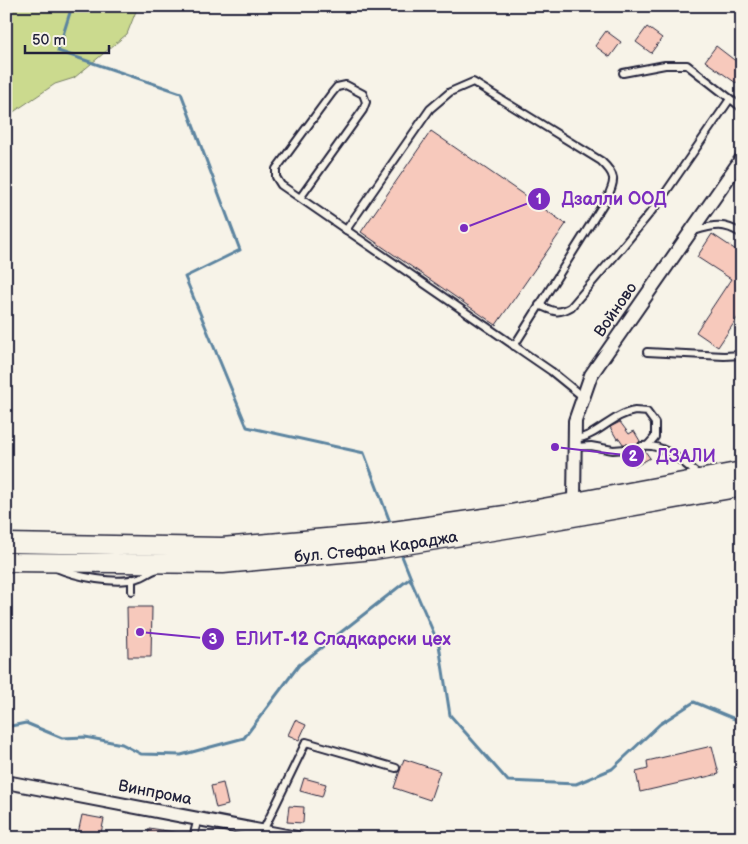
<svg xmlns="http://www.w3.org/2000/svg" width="748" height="844" viewBox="0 0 748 844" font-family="'Balsamiq Sans',sans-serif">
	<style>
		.green { fill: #cbda8e; stroke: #767e64 }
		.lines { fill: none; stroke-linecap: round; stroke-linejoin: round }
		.stream { stroke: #5c84a0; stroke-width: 3 }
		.building { fill: #f7c9bc; stroke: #22223b }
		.service-casing { stroke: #22223b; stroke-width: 10 }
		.minor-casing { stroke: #22223b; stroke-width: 16 }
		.secondary-casing { stroke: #22223b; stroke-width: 21 }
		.path { stroke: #22223b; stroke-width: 2; stroke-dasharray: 4 4; stroke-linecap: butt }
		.service { stroke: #f7f3e8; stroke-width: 6 }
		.minor { stroke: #f7f3e8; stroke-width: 12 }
		.secondary { stroke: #f7f3e8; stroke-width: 18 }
		.labels { text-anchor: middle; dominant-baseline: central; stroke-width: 4; stroke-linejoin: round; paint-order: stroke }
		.street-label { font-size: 16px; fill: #22223b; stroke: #f7f3e8 }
		.leader { fill: none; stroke: #7b2cbf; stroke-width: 2 }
		.callout-dot { fill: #7b2cbf; stroke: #f7f3e8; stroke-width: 2 }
		.mark-label { font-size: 15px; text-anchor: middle; font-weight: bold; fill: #fff }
		.callout-label { font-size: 18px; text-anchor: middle; font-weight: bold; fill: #7b2cbf; stroke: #f7f3e8; stroke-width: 4; stroke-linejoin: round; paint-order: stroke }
	</style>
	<rect width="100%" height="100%" fill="#f7f3e8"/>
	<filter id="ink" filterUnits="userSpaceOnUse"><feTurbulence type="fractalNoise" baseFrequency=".02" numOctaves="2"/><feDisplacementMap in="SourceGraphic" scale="10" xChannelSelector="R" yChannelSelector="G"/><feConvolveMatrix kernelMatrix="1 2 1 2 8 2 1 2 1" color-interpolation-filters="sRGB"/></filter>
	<g filter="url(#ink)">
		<polygon class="green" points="6,6 138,6 127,34 74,78 55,84 6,117"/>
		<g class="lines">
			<g class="stream">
				<polyline points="72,6 58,51 181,93 240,250 185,277 247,427 364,453 390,522"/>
				<polyline points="402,556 412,581"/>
				<polyline points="6,727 26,723 62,738 85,737 122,744 141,754 181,755 244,738 299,665 409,579 412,583 439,645 450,715 508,781 576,784 612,769 660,724 694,702 742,722"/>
			</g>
		</g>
		<g class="building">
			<polygon points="647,27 662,38 651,53 636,42"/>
			<polygon points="606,31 621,42 610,57 595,46"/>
			<polygon points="716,46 742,66 742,75 736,83 705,61"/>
			<polygon points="431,131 566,224 496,325 361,232"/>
			<polygon points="712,234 742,254 742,311 718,347 696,332 731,279 697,257"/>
			<polygon points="620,422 629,434 634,431 640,441 637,444 638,448 640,451 645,451 650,458 636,466 628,453 631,451 630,447 628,444 623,444 619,438 617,439 610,427"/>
			<polygon points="127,607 152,607 151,657 128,657"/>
			<polygon points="295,720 306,725 299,740 288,735"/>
			<polygon points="712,746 719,774 640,792 636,772 648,769 647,761"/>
			<polygon points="404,759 440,771 430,800 394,788"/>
			<polygon points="304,778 326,784 322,797 300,791"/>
			<polygon points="223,783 228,805 216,808 211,786"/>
			<polygon points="289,806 304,807 303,823 287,822"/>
			<polygon points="82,815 104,819 100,838 77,838"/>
			<polygon points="149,828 180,833 179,838 148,838"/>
		</g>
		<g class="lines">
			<defs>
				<g id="service">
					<polyline points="623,73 665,65 687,65 742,108"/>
					<polyline points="300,198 363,110 366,102 363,94 346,85 337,87 332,93 276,169 276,177 281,185 551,371 583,397"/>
					<path d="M346,230L430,109L450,92L473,82L601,161C616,175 616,180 607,198L514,346"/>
					<path d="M694,231C713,225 724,222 742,234"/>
					<path d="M539,305C553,311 557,315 571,307L619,251L659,202L730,99"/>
					<polyline points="647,352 724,356 742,355"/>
					<path d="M575,439C597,437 612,414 635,411C639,411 644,412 647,412L655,423V437L648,445"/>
					<path d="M642,446C665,443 683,463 699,475"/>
					<polyline points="575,447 591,446 613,450 626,449"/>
					<path d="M56,568C77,577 116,585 138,578C144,577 149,572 155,570"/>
					<polyline points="132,591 132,579"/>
					<polyline points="263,831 306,742 396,768"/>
					<polyline points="193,838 198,818"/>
				</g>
				<g id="minor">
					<polyline points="577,509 574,502 575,421 591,375 742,158"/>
					<polyline points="6,782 297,838"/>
				</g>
				<g id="secondary">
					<polyline points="6,543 222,547 372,534 505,515 742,471"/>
					<path id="s1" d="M6,562L223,564L374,550L511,528L742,487"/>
				</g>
			</defs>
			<use href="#service" class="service-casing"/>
			<use href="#minor" class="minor-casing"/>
			<use href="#secondary" class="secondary-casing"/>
			<polyline class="path" points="307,6 317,11"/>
			<use href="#service" class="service"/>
			<use href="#minor" class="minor"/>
			<use href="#secondary" class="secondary"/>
		</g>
	</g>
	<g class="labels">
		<g class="street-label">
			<text transform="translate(616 310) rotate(-55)">Войново</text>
			<text stroke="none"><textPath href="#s1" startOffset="371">бул. Стефан Караджа</textPath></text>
			<text transform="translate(155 793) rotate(11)">Винпрома</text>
		</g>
	</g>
	<path class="leader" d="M464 228L539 199M555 447L633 456M140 632L213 639"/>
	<g class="callout-dot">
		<circle cx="464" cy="228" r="5"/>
		<circle cx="555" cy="447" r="5"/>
		<circle cx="140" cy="632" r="5"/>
		<circle cx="539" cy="199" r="12"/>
		<circle cx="633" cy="456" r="12"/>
		<circle cx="213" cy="639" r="12"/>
	</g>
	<g class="mark-label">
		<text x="539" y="204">1</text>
		<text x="633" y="461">2</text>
		<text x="213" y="644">3</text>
	</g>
	<g class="callout-label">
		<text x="614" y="205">Дзалли ООД</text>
		<text x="686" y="462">ДЗАЛИ</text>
		<text x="343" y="645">ЕЛИТ-12 Сладкарски цех</text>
	</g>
	<rect width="748" height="844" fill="none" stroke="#f7f3e8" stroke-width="25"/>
	<rect x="12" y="12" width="723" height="819" fill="none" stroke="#22223b" stroke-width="2" filter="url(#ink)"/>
	<path d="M25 45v8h84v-8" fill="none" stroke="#22223b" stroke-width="2.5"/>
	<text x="32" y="45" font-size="15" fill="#22223b" stroke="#f7f3e8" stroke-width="4" paint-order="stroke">50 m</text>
</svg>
